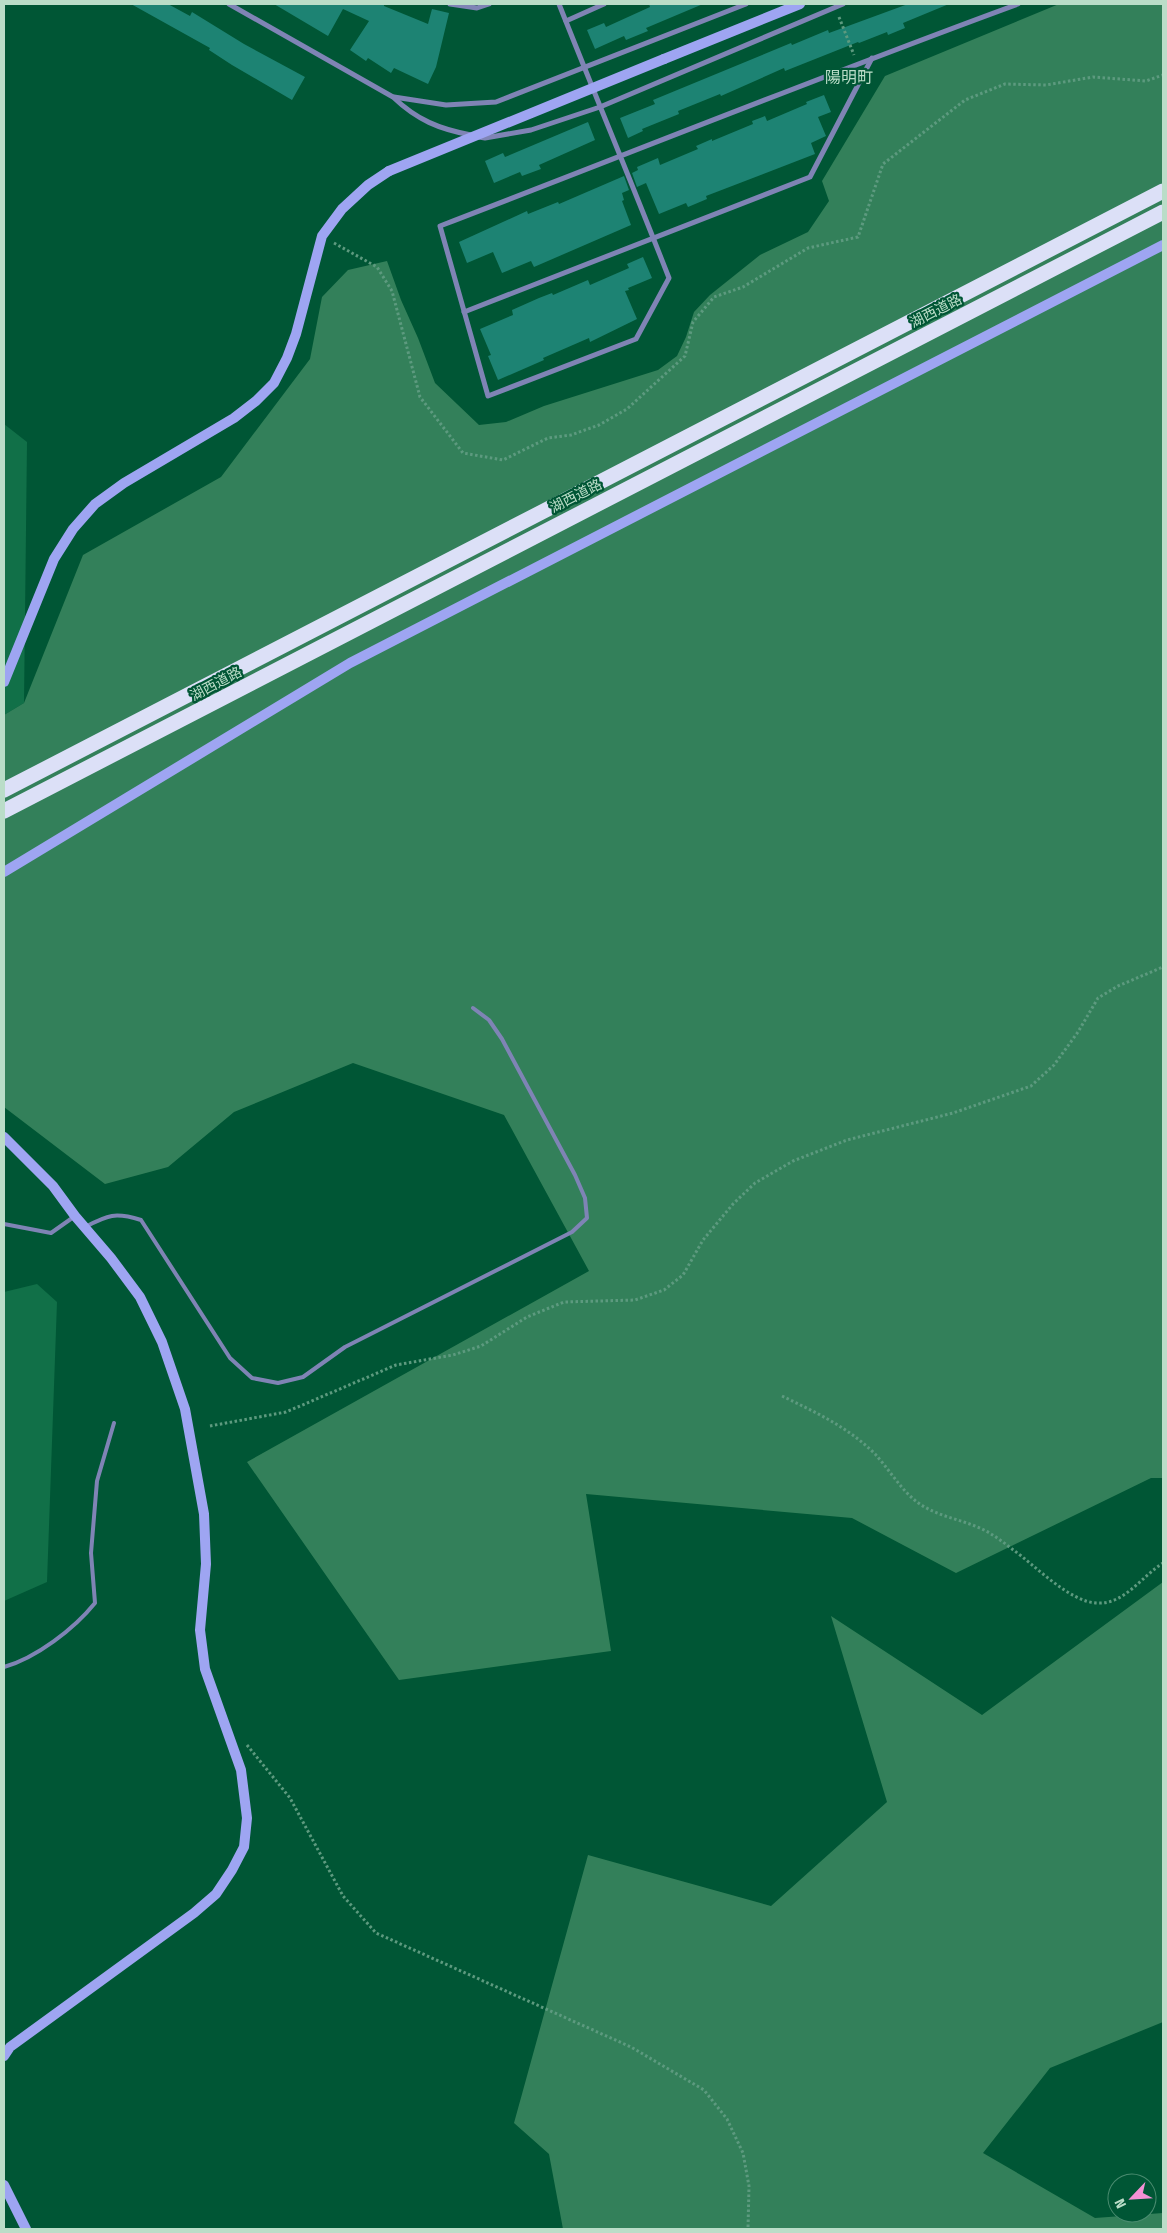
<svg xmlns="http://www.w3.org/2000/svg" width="1167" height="2233" viewBox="0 0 1167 2233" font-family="'Fira Sans Condensed','Noto Sans JP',sans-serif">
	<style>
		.green { fill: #117048 }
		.forest { fill: #33805a }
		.building { fill: #1d8373 }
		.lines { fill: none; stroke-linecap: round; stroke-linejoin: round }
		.path { stroke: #5d9a7f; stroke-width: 3; stroke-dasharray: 2.5 2.5; stroke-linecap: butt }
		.lane { stroke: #7f84b5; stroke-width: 4 }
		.street { stroke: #7f84b5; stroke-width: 5 }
		.secondary { stroke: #9ea5f2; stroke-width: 10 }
		.highway { stroke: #dce0f7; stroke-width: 15 }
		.secondary-bridge { stroke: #9ea5f2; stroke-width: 10 }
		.labels { text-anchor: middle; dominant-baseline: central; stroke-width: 4.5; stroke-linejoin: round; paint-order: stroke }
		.street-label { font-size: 14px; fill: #baddc8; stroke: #005635 }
		.quarter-label { font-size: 16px; fill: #baddc8; stroke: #005635 }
	</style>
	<rect width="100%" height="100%" fill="#005635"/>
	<g class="green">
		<polygon points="4,424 27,442 24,703 4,715"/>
		<polygon points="37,1284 57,1302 47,1582 4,1601 4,1292"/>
	</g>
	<g class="forest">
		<polygon points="1059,4 1163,4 1163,1478 1151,1478 956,1573 852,1518 586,1494 611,1651 399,1680 247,1462 589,1271 504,1115 353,1063 234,1112 168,1167 105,1184 4,1107 4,715 24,703 83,555 221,477 310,359 322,297 348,270 387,261 401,300 418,338 435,383 479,425 506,422 544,406 658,370 677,356 686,337 694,312 710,295 760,255 808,232 829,201 822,181 885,76"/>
		<polygon points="1163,1582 1163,2022 1050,2068 983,2153 1095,2218 1163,2213 1163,2229 563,2229 549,2154 514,2123 588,1855 771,1906 887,1802 831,1616 982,1715"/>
	</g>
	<g class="building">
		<polygon points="131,4 168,4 190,16 192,12 244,44 305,77 292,100 232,65 209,50 210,48"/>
		<polygon points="274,4 384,4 384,6 428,24 432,9 449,13 436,67 428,84 394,68 391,73 368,58 366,61 350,50 369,21 343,9 328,36"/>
		<polygon points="649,4 703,4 646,28 648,31 626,40 624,36 595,49 587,30 604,23 606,27 650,7"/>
		<polygon points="908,4 949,4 903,23 905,28 888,35 887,32 859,43 858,42 785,71 784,68 721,96 720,94 678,111 679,114 642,129 643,131 628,138 620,118 655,104 653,100 791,43 792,45 828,30 829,33"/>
		<polygon points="824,95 831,112 818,117 826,136 811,143 815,154 706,196 707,199 688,207 686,203 659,214 646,183 637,187 632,173 638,170 637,167 658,158 660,165 698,149 696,146 712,139 712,141 753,124 752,121 765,116 767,121 807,104 806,102"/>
		<polygon points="588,122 595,140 539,165 541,169 522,176 520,172 494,183 485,161 503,153 505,157"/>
		<polygon points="624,176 629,190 622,193 624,200 622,201 631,225 534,267 531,261 502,273 493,252 467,263 459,242 527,211 528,214 558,202 559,204"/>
		<polygon points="643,257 652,278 628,288 629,290 625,291 637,319 590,342 589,338 543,358 544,360 498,380 488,356 491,355 480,329 513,315 512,310 539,298 552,293 553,295 588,280 590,285 629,268 627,264"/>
	</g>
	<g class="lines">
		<g class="path">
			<polyline points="839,17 854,55"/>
			<polyline points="334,243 377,267 392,291 420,397 463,453 503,460 548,438 571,435 599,425 627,409 685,356 693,322 714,297 743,287 808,248 858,237 883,164 965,100 1005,84 1046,85 1093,77 1146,81 1163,75"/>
			<path d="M782,1396C815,1412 848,1427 875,1454C889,1469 901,1490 917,1502C937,1517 962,1519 984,1530C994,1535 1003,1542 1012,1549C1035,1565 1069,1602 1097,1603C1124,1605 1142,1576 1163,1563"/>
			<polyline points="210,1426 286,1412 396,1365 453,1355 481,1346 527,1317 564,1302 635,1300 664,1290 683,1275 703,1240 733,1204 755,1183 793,1161 847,1140 953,1113 1031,1086 1054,1065 1078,1032 1098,998 1118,986 1163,967"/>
			<polyline points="247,1745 290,1798 343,1896 376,1933 631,2047 704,2090 727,2119 743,2153 749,2186 748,2229"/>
		</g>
		<g class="lane">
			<polyline points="4,1224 51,1233 75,1216"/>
			<path d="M85,1227C108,1215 115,1212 141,1220L230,1358L252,1378L278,1383L303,1377L345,1347L572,1232L587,1218L585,1198L575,1175L502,1039L489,1020L473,1008"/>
			<path d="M4,1667C36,1658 74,1629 95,1603L91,1553L97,1481L114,1423"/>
		</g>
		<g class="street">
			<path d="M229,4L393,97C417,120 439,129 471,135"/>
			<polyline points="450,4 477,8 489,4"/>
			<path d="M559,4C595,95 633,186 669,278L636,339L488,396L440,226C633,152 824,75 1018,4"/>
			<polyline points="566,21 604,4"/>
			<polyline points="394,97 446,105 496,102 746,4"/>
			<polyline points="479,137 485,138 531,130 600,107 843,4"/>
			<polyline points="464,312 810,177 872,58"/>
		</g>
		<g class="secondary">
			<polyline points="664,59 800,4"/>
			<polyline points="4,682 54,559 73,529 95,504 124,483 234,418 256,401 274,383 287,358 296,334 322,236 342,209 368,185 389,171"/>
			<polyline points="4,872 350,663 1163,245"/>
			<polyline points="4,1137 53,1186 75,1216 111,1258 140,1297 162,1342 185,1409 204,1514 206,1564 200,1630 205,1669 241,1770 247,1818 244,1847 232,1870 216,1894 194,1913 10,2047 4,2056"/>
			<polyline points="4,2185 26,2229"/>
		</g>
		<g class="highway">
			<polyline points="4,790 1163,191"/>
			<polyline points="4,811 1163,212"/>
		</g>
		<polyline class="secondary-bridge" points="389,171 664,59"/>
	</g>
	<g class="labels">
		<g class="street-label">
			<text transform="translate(936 311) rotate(-27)">湖西道路</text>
			<text transform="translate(576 496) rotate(-27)">湖西道路</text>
			<text transform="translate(216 684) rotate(-28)">湖西道路</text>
		</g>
		<g class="quarter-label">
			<text x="849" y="77">陽明町</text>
		</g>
	</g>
	<rect width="1167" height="2233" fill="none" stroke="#baddc8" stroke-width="10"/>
	<g transform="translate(1132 2198) rotate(245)"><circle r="24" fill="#005635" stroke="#4a8c70"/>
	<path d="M0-4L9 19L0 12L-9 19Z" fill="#f391d5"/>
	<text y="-8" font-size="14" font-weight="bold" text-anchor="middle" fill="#baddc8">N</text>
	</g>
</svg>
